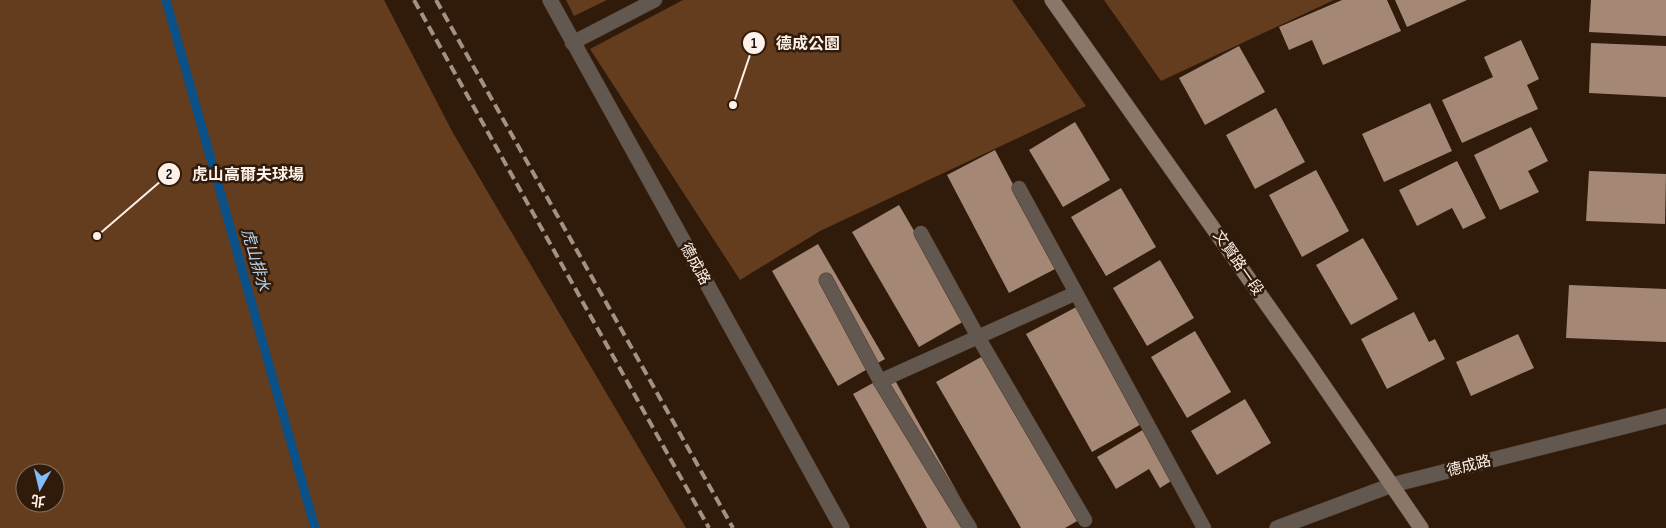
<svg xmlns="http://www.w3.org/2000/svg" width="1666" height="528" viewBox="0 0 1666 528" font-family="'Sofia Sans Condensed','Noto Sans TC',sans-serif">
	<style>
		.green { fill: #643d1f; fill-rule: evenodd }
		.lines { fill: none; stroke-linecap: round; stroke-linejoin: round }
		.stream { stroke: #0b5086; stroke-width: 9 }
		.building { fill: #a48875 }
		.lane-casing { stroke: #4d3828; stroke-width: 15 }
		.street-casing { stroke: #4d3828; stroke-width: 16 }
		.secondary-casing { stroke: #4d3828; stroke-width: 16 }
		.lane { stroke: #635850; stroke-width: 14 }
		.street { stroke: #635850; stroke-width: 15 }
		.secondary { stroke: #8a776a; stroke-width: 15 }
		.rail { stroke: #a29185; stroke-width: 4; stroke-dasharray: 10 5; stroke-linecap: butt }
		.labels { text-anchor: middle; dominant-baseline: central; stroke-width: 5; stroke-linejoin: round; paint-order: stroke }
		.street-label { font-size: 15px; fill: #fef1e9; stroke: #301a09 }
		.water-label { font-size: 16px; font-style: italic; fill: #b9d8f9; stroke: #301a09 }
		.leader { fill: none; stroke: #fef1e9; stroke-width: 2 }
		.callout-dot { fill: #fef1e9; stroke: #301a09; stroke-width: 2 }
		.mark-label { font-size: 15px; text-anchor: middle; font-weight: bold; fill: #111 }
		.callout-label { font-size: 16px; text-anchor: middle; font-weight: bold; fill: #fef1e9; stroke: #301a09; stroke-width: 5; stroke-linejoin: round; paint-order: stroke }
	</style>
	<rect width="100%" height="100%" fill="#301a09"/>
	<g class="green">
		<path d="M0,0H384L453,133L686,528H0ZM25,473H55V503H25Z"/>
		<polygon points="566,0 607,0 574,16"/>
		<polygon points="683,0 1012,0 1086,106 820,231 740,280 590,49"/>
		<polygon points="1104,0 1334,0 1161,81"/>
	</g>
	<g class="lines">
		<polyline class="stream" points="166,0 315,528"/>
	</g>
	<g class="building">
		<polygon points="1342,0 1387,0 1401,31 1323,65 1312,40 1289,50 1279,27"/>
		<polygon points="1395,0 1467,0 1407,27"/>
		<polygon points="1591,0 1666,0 1666,36 1589,32"/>
		<polygon points="1521,40 1539,79 1527,85 1538,109 1462,143 1442,100 1493,77 1484,57"/>
		<polygon points="1591,43 1666,46 1666,97 1589,93"/>
		<polygon points="1239,46 1265,92 1205,125 1179,78"/>
		<polygon points="1430,103 1452,151 1384,182 1362,134"/>
		<polygon points="1276,108 1305,162 1255,189 1226,135"/>
		<polygon points="1075,122 1110,180 1063,207 1029,150"/>
		<polygon points="1531,127 1548,161 1528,171 1539,192 1500,210 1474,155"/>
		<polygon points="995,150 1057,268 1009,293 947,175"/>
		<polygon points="1457,161 1486,218 1463,229 1452,208 1417,226 1399,190"/>
		<polygon points="1316,170 1349,231 1302,257 1269,195"/>
		<polygon points="1589,171 1666,174 1665,224 1586,221"/>
		<polygon points="1121,188 1156,247 1106,276 1071,217"/>
		<polygon points="899,205 966,320 919,347 852,232"/>
		<polygon points="1363,238 1398,299 1351,325 1316,265"/>
		<polygon points="818,244 885,359 838,386 772,271"/>
		<polygon points="1160,260 1194,318 1147,346 1113,288"/>
		<polygon points="1569,285 1666,289 1666,342 1566,338"/>
		<polygon points="1080,305 1145,422 1092,452 1026,334"/>
		<polygon points="1414,312 1429,342 1435,339 1445,359 1387,389 1361,339"/>
		<polygon points="1195,331 1231,392 1187,418 1151,357"/>
		<polygon points="1518,334 1534,368 1471,396 1456,362"/>
		<polygon points="983,356 1079,520 1065,528 1021,528 936,382"/>
		<polygon points="891,373 977,528 927,528 853,394"/>
		<polygon points="1245,399 1271,443 1217,475 1191,431"/>
		<polygon points="1146,428 1176,478 1160,488 1149,469 1116,489 1097,457"/>
	</g>
	<g class="lines">
		<defs>
			<g id="lane">
				<polyline points="572,43 655,0"/>
				<polyline points="1019,188 1204,528"/>
				<polyline points="921,233 978,337 1085,520"/>
				<polyline points="826,280 880,381 970,528"/>
				<polyline points="880,381 1076,293"/>
			</g>
			<g id="street">
				<polyline points="550,0 842,528"/>
				<polyline points="1277,528 1392,485 1666,416"/>
			</g>
			<polyline id="secondary" points="1052,0 1304,357 1421,528"/>
		</defs>
		<use href="#lane" class="lane-casing"/>
		<use href="#street" class="street-casing"/>
		<use href="#secondary" class="secondary-casing"/>
		<use href="#lane" class="lane"/>
		<use href="#street" class="street"/>
		<use href="#secondary" class="secondary"/>
		<g class="rail">
			<polyline points="414,0 709,528"/>
			<polyline points="436,0 733,528"/>
		</g>
	</g>
	<g class="labels">
		<g class="street-label">
			<text transform="translate(1238 263) rotate(55)">文賢路一段</text>
			<text transform="translate(695 264) rotate(61)">德成路</text>
			<text transform="translate(1469 466) rotate(-14)">德成路</text>
		</g>
		<g class="water-label">
			<text transform="translate(255 260) rotate(74)">虎山排水</text>
		</g>
	</g>
	<path class="leader" d="M733 105L754 43M97 236L169 174"/>
	<g class="callout-dot">
		<circle cx="733" cy="105" r="5"/>
		<circle cx="97" cy="236" r="5"/>
		<circle cx="754" cy="43" r="12"/>
		<circle cx="169" cy="174" r="12"/>
	</g>
	<g class="mark-label">
		<text x="754" y="48">1</text>
		<text x="169" y="179">2</text>
	</g>
	<g class="callout-label">
		<text x="808" y="49">德成公園</text>
		<text x="248" y="180">虎山高爾夫球場</text>
	</g>
	<g transform="translate(40 488) rotate(188)"><circle r="24" fill="#301a09" stroke="#827063"/>
	<path d="M0-4L9 19L0 12L-9 19Z" fill="#80bdfa"/>
	<text y="-8" font-size="14" font-weight="bold" text-anchor="middle" fill="#fef1e9">北</text>
	</g>
</svg>
